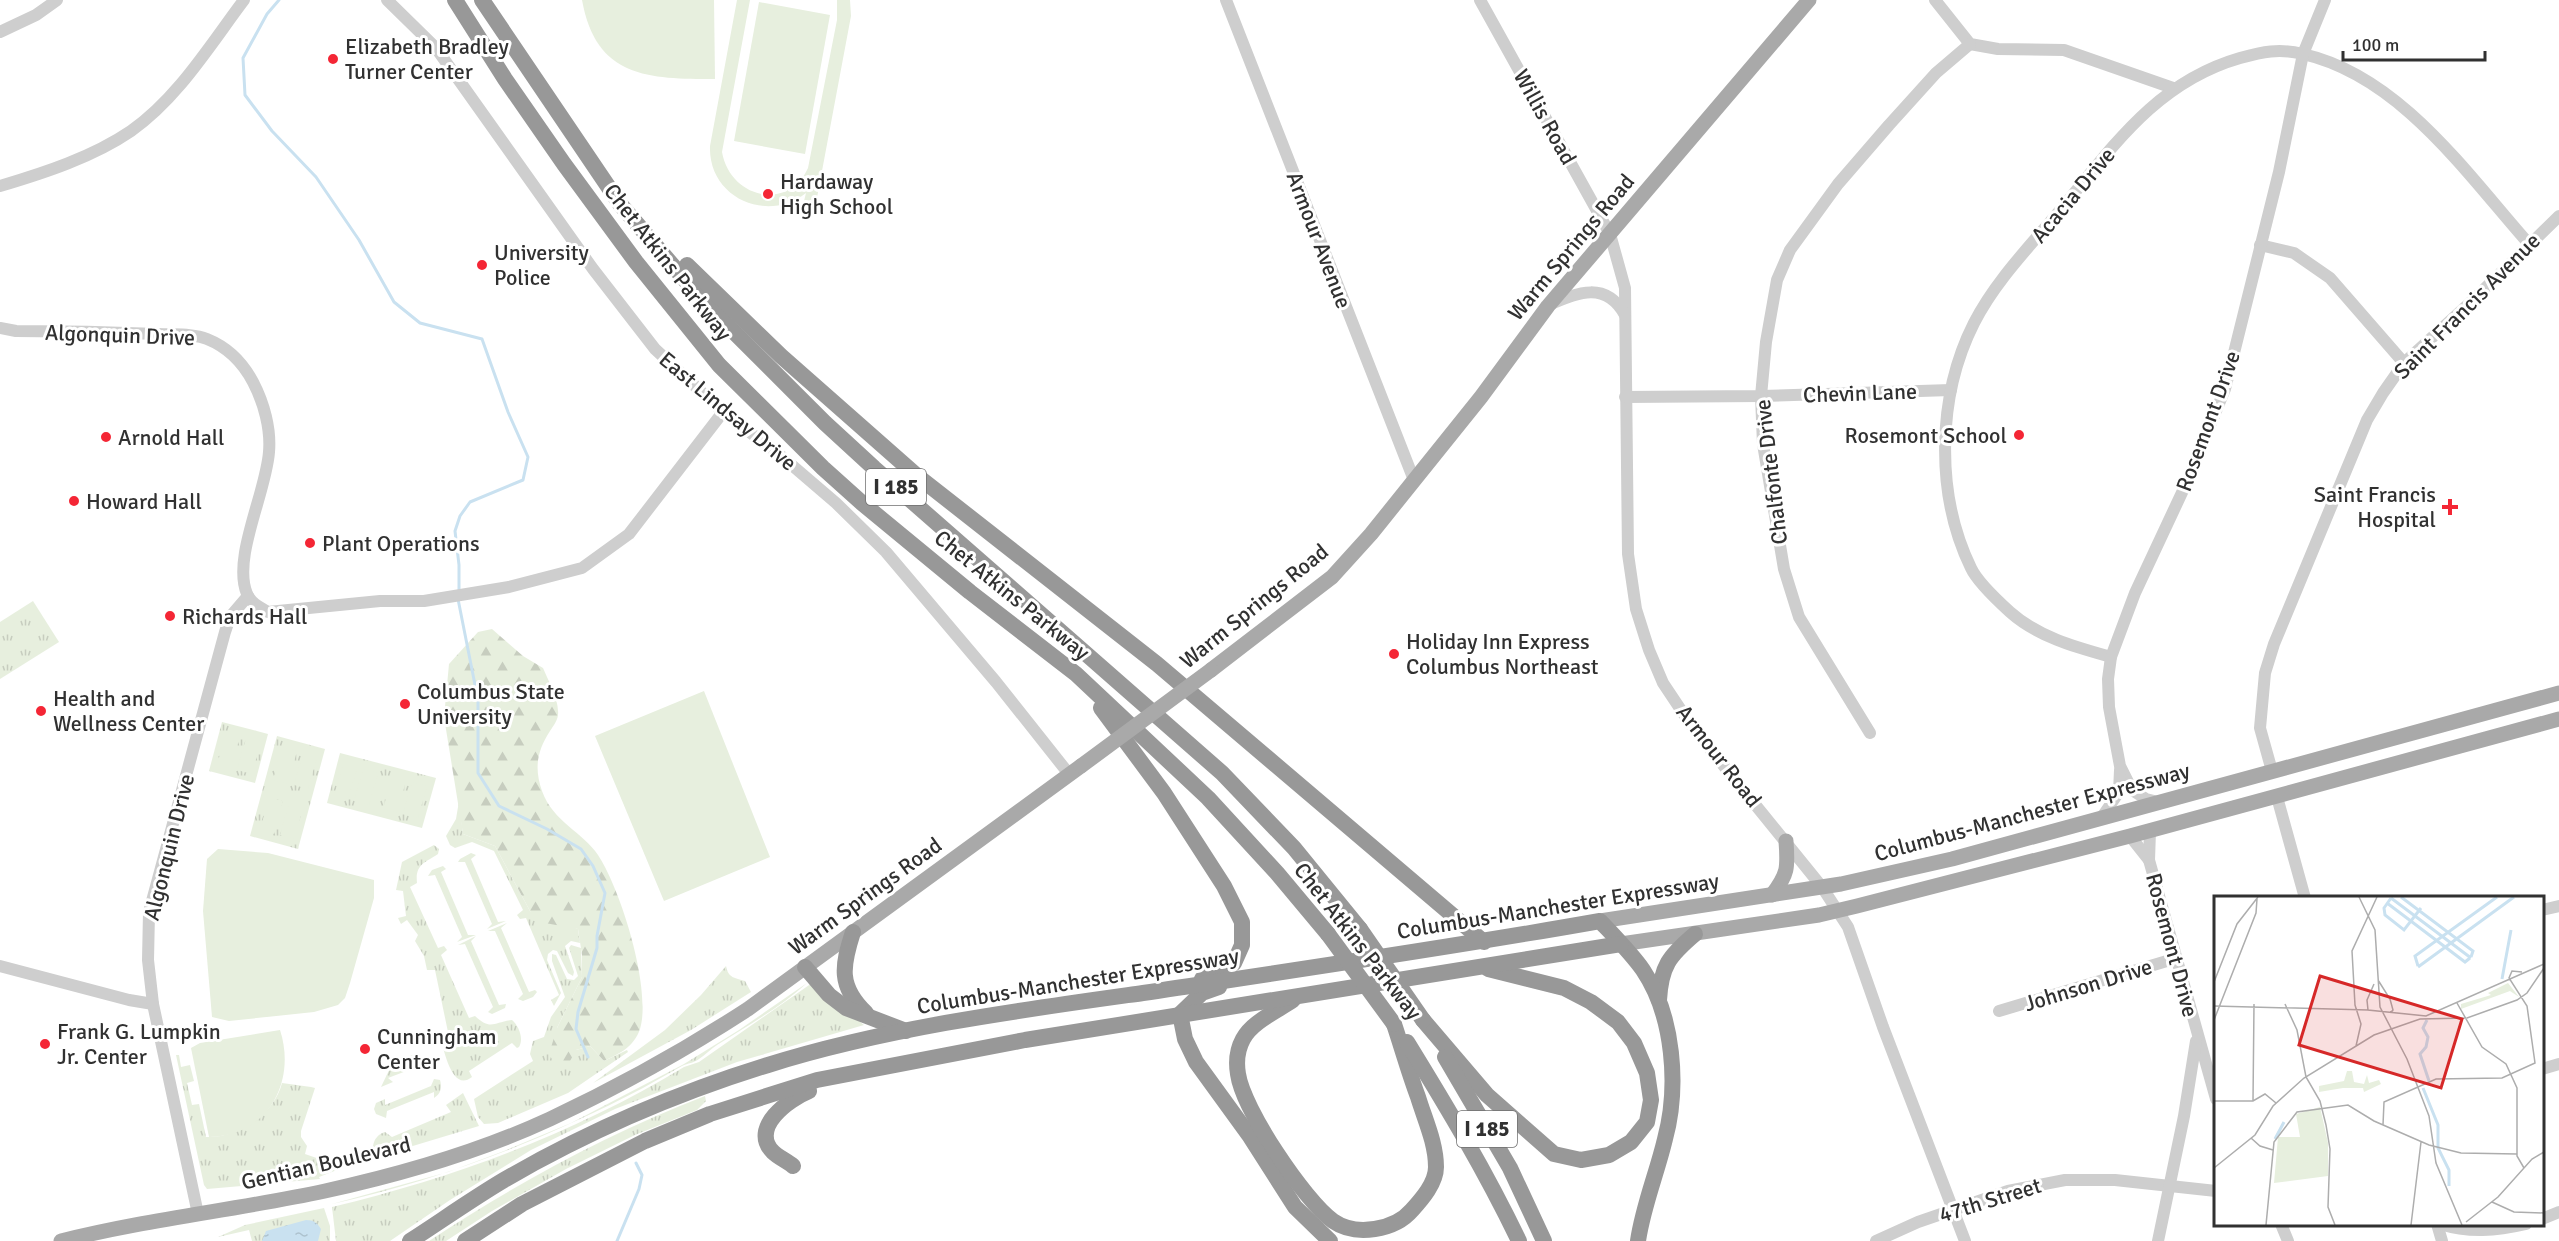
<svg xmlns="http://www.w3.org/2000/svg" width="2559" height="1241" viewBox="0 0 2559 1241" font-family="Signika,sans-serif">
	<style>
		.grass { fill: url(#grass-tufts) }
		.forest { fill: url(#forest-firs) }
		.garden { fill: #e7efde }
		.water { fill: url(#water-ripples) }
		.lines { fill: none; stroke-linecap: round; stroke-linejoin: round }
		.stream { stroke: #c9e1f0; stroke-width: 3 }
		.minor { stroke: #cecece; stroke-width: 12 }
		.major { stroke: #a9a9a9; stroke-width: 15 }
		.highway { stroke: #989898; stroke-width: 16 }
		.major-bridge { stroke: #a9a9a9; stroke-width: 15 }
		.highway-bridge { stroke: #989898; stroke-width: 16 }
		.poi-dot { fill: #f42635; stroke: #fff; stroke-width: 2 }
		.labels { text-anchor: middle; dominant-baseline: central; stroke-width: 6; stroke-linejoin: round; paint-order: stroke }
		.shield { fill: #fff; stroke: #6f6f6f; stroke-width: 1.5 }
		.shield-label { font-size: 21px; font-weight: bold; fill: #313131 }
		.poi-label { font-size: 22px; fill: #313131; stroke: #fff; text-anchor: start }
		.street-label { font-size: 22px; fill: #313131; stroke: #fff }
		.inset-river { fill: none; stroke: #c9e1f0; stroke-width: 3 }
		.inset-road { fill: none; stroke: #adadad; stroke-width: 1.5 }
		.view { fill: #d62828; fill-opacity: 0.15; stroke: #d62828; stroke-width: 3 }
		.inset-edge { fill: none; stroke: #313131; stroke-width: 3 }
	</style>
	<defs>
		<pattern id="grass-tufts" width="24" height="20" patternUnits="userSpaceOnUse" patternTransform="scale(1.5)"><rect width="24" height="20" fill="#e7efde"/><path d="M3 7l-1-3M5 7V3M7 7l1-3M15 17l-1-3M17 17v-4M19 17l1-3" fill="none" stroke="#c7cdbf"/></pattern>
		<pattern id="forest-firs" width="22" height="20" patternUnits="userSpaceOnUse" patternTransform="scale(1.5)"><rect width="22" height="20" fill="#e7efde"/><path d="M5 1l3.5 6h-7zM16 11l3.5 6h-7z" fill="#c7cdbf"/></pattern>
		<pattern id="water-ripples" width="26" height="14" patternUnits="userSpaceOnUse" patternTransform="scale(1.5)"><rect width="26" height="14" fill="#c9e1f0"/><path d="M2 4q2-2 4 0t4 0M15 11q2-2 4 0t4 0" fill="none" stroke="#adc2ce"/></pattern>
	</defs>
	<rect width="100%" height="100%" fill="#fff"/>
	<g class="grass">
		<polygon points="33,601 59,642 0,679 0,622"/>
		<polygon points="222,722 268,734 255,783 209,771"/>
		<polygon points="277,736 325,749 298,849 250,836"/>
		<polygon points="340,753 436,778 422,828 327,803"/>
		<polygon points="459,801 463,834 495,846 530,911 578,929 580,943 571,941 565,946 574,972 573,976 568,973 557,951 553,950 548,954 547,960 561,993 554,1006 551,1000 559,995 526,918 520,919 517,915 523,910 494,851 472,842 455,848 450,845 446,836 456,819"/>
		<path d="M434,845L439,849L438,854C425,863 415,864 417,883L410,887L438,948L444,946L447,950L441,955L469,1018L475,1016C491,1031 494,1022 512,1020C519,1026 524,1039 519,1047L517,1048L512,1043L469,1071L472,1077C452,1093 444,1050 440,1036L448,1032L435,970H427L424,956L415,941L418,935L407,920L401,924L398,918L406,916L403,891L396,890L402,862Z"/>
		<polygon points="571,945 581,948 582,977 557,1028 576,1050 590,1046 604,1061 627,1050 628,1052 568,1093 498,1123 484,1124 478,1117 474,1099 533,1061 530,1054 533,1041 544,1037 551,1017 565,997 552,961 552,954 556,955 567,979 574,980 578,976 569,948"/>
		<path d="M726,966C728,978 735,978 745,981L751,992L691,1030L593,1083L665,1030L701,995Z"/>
		<path d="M807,983C781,1007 747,1026 717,1045C711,1049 705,1055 699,1059C694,1063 688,1063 682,1066C669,1073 656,1081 643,1088C544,1140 440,1180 332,1204L448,1172L504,1151L571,1123L684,1064L739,1030Z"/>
		<path d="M812,983L864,1025L737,1062L615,1109L531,1150L450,1200L390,1241H336L332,1207C456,1177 575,1133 684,1067L699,1062Z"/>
		<path d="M176,1055H179L181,1067L190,1065L194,1081L187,1083L192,1105L199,1104L206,1137C238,1138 274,1115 282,1083L311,1087L315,1088L301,1131V1137L307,1146L305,1154L331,1163L336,1156H355L360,1161L319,1177L320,1179L207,1189L204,1185Z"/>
		<polygon points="411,1055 425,1058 434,1065 427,1068 422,1065 388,1078 393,1082 381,1087 393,1062"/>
		<path d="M434,1079L440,1080C442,1087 441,1094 434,1098V1092L387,1111L386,1118L376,1114L374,1109L376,1103L385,1099V1105L431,1086Z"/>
		<path d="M463,1093L479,1126L373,1158C372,1146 373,1136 385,1132L392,1137L451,1112L446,1105Z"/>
		<path d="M705,1096L706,1101L697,1110L635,1135L566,1169L492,1211L446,1241H429C517,1183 607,1134 705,1096Z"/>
		<polygon points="324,1208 330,1226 330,1241 252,1241 249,1230 218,1237 245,1225"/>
	</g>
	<path class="forest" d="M492,629L523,656L543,668C548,680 558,698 558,711C559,719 554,725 550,731C537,751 534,768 542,791C553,822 583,832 598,855C621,890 652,989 640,1029C634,1047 619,1054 604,1061L590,1046L576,1050L570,1061H553L549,1054L557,1028L582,977V955L578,929L545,923L530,911L495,846L463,834L444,717L449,664L478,632Z"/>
	<g class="garden">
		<path d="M582,0H714L715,79C648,79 596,78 582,0Z"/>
		<path d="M737,0H750L722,152C730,198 788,212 808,168L837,20V0H850L851,16L816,203L804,201L806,193C766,224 708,197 710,146Z"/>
		<polygon points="759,2 830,15 805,154 734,141"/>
		<polygon points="704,691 770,857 664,901 595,736"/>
		<polygon points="226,732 240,736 231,769 217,765"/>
		<polygon points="246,738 261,741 252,774 237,770"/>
		<polygon points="282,747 297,751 288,784 273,780"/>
		<polygon points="303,753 317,757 308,789 294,785"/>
		<polygon points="343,764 357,768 348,800 334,796"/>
		<polygon points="363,769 378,773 369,805 354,801"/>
		<polygon points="392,776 406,780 398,813 383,809"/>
		<polygon points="412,782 427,786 418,818 403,814"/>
		<polygon points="269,797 283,801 274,834 260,830"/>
		<polygon points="289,803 303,807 295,839 280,835"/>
		<polygon points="218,849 268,853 374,880 374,898 350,983 345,998 338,1005 314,1012 229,1021 212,1017 203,911 207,859"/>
		<polygon points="471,853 476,855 471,859 498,922 506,921 487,929 492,924 465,862 458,862 460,859"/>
		<polygon points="443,866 446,869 441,872 468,935 476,935 457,942 462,937 435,875 428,876 432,870"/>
		<polygon points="507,923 501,928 529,992 535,990 537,992 533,997 523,1001 518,999 523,994 495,931 488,931"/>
		<polygon points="476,936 471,941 499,1005 506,1004 505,1008 492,1014 488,1012 493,1007 465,944 458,945"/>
		<path d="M280,1030C297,1082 267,1137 209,1137L191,1048L200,1043Z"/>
	</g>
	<path class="water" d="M306,1220C314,1220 317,1223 321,1229L318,1241H262L266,1231Z"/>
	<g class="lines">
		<g class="stream">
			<polyline points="279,0 267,14 243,58 245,95 272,131 316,177 359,240 394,302 420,323 482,339 508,412 528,457 523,480 470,502 460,516 455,531 459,565 459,592"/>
			<polyline points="458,599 478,700 478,773 499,806 547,829 581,849 593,866 605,893 597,936 597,948 578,1012 576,1029 588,1057"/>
			<polyline points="617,1241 639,1189 642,1175 636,1163"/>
		</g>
		<g class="minor">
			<polyline points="387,0 436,48 593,269 655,349 723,412 780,455 836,503 886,552 996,682 1069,774"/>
			<polyline points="1226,0 1414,480"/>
			<polyline points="1480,0 1610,234 1625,288 1628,554 1636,609 1649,650 1663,683 1693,728 1822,887 1848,927 1883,1027 1965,1241"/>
			<polyline points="1935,0 1970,44 1998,49 2064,50 2173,88"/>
			<polyline points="0,32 36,15 57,0"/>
			<path d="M0,186C44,173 93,157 131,131C178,98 210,45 244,0"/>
			<polyline points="2260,245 2294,253 2330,278 2404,363"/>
			<path d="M1549,305C1578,292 1606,281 1625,315"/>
			<path d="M0,328L16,331C63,331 111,332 158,334C174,335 192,333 207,339C227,347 243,363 253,382C264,403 271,429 269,452C266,493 232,558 247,594C251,603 259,607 268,612L380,601H424L509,587L582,568L629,534L723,412"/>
			<polyline points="1625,397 1761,396 1951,390"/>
			<path d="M2111,657C2075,647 2038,637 2010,612C1999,602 1977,581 1971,568C1935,494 1937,396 1974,323C1997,278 2035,241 2067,202C2117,141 2160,81 2240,58C2262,52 2279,48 2303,54C2400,76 2466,173 2529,244"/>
			<polyline points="1870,733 1799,617 1784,569 1763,444 1761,396 1766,342 1777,280 1790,250 1838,184 1889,125 1936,73 1970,44"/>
			<polyline points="2272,771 2260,728 2265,673 2274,644 2367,420 2383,393 2404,363 2471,302 2559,216"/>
			<polyline points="2277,797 2305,898"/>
			<polyline points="2158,802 2146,799 2132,790 2120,766 2109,707 2108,679 2111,657 2135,593 2186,484 2225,389 2279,172 2303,54 2325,0"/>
			<polyline points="2102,817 2119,792 2120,770"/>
			<polyline points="2150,831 2149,860 2216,1099"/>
			<polyline points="2130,836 2149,860"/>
			<polyline points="2542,910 2559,906"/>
			<polyline points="0,966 129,1000 153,1004"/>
			<polyline points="1999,1011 2177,958"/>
			<polyline points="2542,1069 2559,1064"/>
			<polyline points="198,1214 153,1004 148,960 149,912 225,632 230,617 248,596"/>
			<polyline points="2542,1219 2559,1212"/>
			<polyline points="2281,1224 2288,1241"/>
			<polyline points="2437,1224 2442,1241"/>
			<path d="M2440,1224C2469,1233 2496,1231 2526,1224"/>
			<polyline points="1876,1241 1918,1222 2008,1191 2065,1180 2115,1180 2216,1191"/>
			<polyline points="2158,1241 2184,1116 2196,1041"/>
		</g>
		<g class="major">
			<polyline points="1211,670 1332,577 1371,534 1481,397 1548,306 1809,0"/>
			<path d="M1772,895C1788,874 1788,868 1786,841"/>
			<polyline points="1600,921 1841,884 1952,859 2559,693"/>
			<polyline points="1621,944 1819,915 1857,906 2130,836 2559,719"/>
			<path d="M61,1241C148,1219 237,1210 325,1191C398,1175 481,1151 550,1119C618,1087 685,1050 748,1009L1081,766"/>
		</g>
		<g class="highway">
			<polyline points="455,0 505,79 564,164 636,262 719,365 823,468 862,503 970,592 1076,674 1208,798 1277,873 1328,934"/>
			<polyline points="482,0 620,204 704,302 825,423 874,468 1222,773 1294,848 1360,929"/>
			<polyline points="687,265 781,356 916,475 1157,664 1484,942"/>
			<polyline points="1101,708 1164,793 1224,886 1242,922 1242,945 1234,963 1202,979"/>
			<path d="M853,932C842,966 838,986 866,1013"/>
			<polyline points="805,967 829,995 846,1008 906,1031"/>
			<polyline points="1219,987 1202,993 1180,1014 1185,1039 1196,1062 1249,1135 1295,1207 1330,1241"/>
			<path d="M1293,1000C1277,1011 1252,1022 1243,1039C1237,1050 1236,1062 1238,1074C1243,1109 1304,1200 1333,1221C1356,1237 1395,1230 1412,1210C1422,1199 1436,1183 1436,1167C1436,1143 1425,1120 1418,1097C1409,1073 1402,1048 1394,1024"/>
			<path d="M1659,1000C1661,966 1669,956 1695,934"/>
			<polyline points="1423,1020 1487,1095 1554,1154 1581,1160 1609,1155 1631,1142 1647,1122 1651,1100 1647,1073 1634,1043 1618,1022 1591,1002 1564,988 1488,969"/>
			<path d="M1407,1042C1447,1107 1486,1172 1519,1241"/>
			<polyline points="1445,1057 1510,1168 1544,1241"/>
			<path d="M793,1166C787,1161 778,1157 773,1152C749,1128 789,1099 809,1091"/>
			<path d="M410,1241C441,1221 472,1199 504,1180C587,1132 677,1093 768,1065C885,1028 1021,1010 1143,993C1295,970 1448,948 1600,921C1615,937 1631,953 1643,970C1674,1016 1679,1087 1665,1139C1657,1173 1643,1206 1638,1241"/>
			<polyline points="465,1241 522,1204 645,1141 710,1114 817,1080 1025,1040 1621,944"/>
		</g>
		<polyline class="major-bridge" points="1081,766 1211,670"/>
		<g class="highway-bridge">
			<polyline points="1360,929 1423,1020"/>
			<polyline points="1328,934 1394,1024"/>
		</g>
	</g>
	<g class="poi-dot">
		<circle cx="333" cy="59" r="6"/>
		<circle cx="768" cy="194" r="6"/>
		<circle cx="482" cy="265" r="6"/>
		<circle cx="2019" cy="435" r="6"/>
		<circle cx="106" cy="437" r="6"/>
		<circle cx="74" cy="501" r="6"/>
		<path d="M2447 498h6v6h6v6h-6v6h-6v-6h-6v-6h6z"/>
		<circle cx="310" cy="543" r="6"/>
		<circle cx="170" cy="616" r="6"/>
		<circle cx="1394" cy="654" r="6"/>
		<circle cx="405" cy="704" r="6"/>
		<circle cx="41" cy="711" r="6"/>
		<circle cx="45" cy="1044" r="6"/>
		<circle cx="365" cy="1049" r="6"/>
	</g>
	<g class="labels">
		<g class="shield">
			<rect x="866" y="469" width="60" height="36" rx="4.5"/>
			<rect x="1457" y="1111" width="60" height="36" rx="4.5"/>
		</g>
		<g class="shield-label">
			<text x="896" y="487">I 185</text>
			<text x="1487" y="1129">I 185</text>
		</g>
		<g class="poi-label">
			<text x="345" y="46">Elizabeth Bradley<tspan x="345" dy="25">Turner Center</tspan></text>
			<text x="780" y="181">Hardaway<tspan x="780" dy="25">High School</tspan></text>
			<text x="494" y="252">University<tspan x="494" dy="25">Police</tspan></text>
			<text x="2007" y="435" text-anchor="end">Rosemont School</text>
			<text x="118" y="437">Arnold Hall</text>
			<text x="2436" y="494" text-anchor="end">Saint Francis<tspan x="2436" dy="25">Hospital</tspan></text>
			<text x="86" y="501">Howard Hall</text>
			<text x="322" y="543">Plant Operations</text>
			<text x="182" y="616">Richards Hall</text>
			<text x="1406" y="641">Holiday Inn Express<tspan x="1406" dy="25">Columbus Northeast</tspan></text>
			<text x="417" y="691">Columbus State<tspan x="417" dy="25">University</tspan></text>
			<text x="53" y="698">Health and<tspan x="53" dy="25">Wellness Center</tspan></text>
			<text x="57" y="1031">Frank G. Lumpkin<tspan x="57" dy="25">Jr. Center</tspan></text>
			<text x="377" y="1036">Cunningham<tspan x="377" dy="25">Center</tspan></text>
		</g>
		<g class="street-label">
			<text transform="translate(1545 117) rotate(61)">Willis Road</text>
			<text transform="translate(2073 195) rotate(-50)">Acacia Drive</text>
			<text transform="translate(1319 240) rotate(69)">Armour Avenue</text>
			<text transform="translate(1571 247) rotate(-50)">Warm Springs Road</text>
			<text transform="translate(668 262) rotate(52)">Chet Atkins Parkway</text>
			<text transform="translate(2467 306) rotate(-45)">Saint Francis Avenue</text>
			<text transform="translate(120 335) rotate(2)">Algonquin Drive</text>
			<text transform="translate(1860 393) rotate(-2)">Chevin Lane</text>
			<text transform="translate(728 411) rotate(40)">East Lindsay Drive</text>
			<text transform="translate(2208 421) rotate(-70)">Rosemont Drive</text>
			<text transform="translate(1771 472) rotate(-97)">Chalfonte Drive</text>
			<text transform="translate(1012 595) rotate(39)">Chet Atkins Parkway</text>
			<text transform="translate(1254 606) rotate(-39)">Warm Springs Road</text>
			<text transform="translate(1719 756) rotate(52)">Armour Road</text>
			<text transform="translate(2032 812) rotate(-15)">Columbus-Manchester Expressway</text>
			<text transform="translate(169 847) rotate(-76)">Algonquin Drive</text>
			<text transform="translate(865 896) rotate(-36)">Warm Springs Road</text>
			<text transform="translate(1558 906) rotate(-9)">Columbus-Manchester Expressway</text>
			<text transform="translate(1358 941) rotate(52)">Chet Atkins Parkway</text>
			<text transform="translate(2172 945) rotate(75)">Rosemont Drive</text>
			<text transform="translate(1078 981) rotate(-9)">Columbus-Manchester Expressway</text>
			<text transform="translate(2088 985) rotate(-17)">Johnson Drive</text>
			<text transform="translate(326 1163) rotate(-13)">Gentian Boulevard</text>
			<text transform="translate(1990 1200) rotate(-17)">47th Street</text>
		</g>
	</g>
	<g transform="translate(2214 896)">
		<rect width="330" height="330" fill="#fff"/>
		<path d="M294,87L305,101L296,95L247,113V108L277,99L274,97ZM106,211L114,247V280L60,287L64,241H86L82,218Z" fill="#e7efde"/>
		<path d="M133,175H138L140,186L150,188L153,179L155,187L165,184L167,188L150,196L149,192H129L105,196V190L130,185Z" fill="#e7efde"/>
		<path class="inset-river" d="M187,1L259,55L257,61M177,2L170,12L171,19L190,34L207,12M177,2L257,62M173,7L251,66L256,62M204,70L201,60L283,1M204,71L300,1M288,83L297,34M213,124L209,132L214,141L212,151L206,158L215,185M209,192L224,229V252L235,274V290M61,243L70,226"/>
		<path class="inset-road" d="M145,1L161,34L166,111L193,163L215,220L222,267L248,329M164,84L176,103L179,114L176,117M0,86L23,28L44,1M160,88L153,104L154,114L212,120L330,68M243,107L268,151L292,168L303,192V260L310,272M71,108L83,134L92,181L106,205L112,229L116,253L114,311L121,329M0,110L154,114M0,124L42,17L43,3M142,150L147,128L141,109L138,55L163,1M0,205H39L51,198L62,207M39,205L40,108M169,229L170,206L222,183L288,182L321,167L313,110L295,82L298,75L308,76M37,242L46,250L59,254M0,272L41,239L59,210L90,182L160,139L206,123L253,122L303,104L313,97L330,72M278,306L300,316L330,317M252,326L284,301L318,263L330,256M52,329L60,246L83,216L134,209L160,225L215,249L247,257L303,258M197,329L207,246"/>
		<path class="view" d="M106,80L248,123L227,192L85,149Z"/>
		<rect width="330" height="330" class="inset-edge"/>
	</g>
	<path d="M2343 51v9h142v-9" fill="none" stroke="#313131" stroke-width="3"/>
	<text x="2352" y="51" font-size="18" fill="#313131" stroke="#ffffff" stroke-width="4.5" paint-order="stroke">100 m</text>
</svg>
